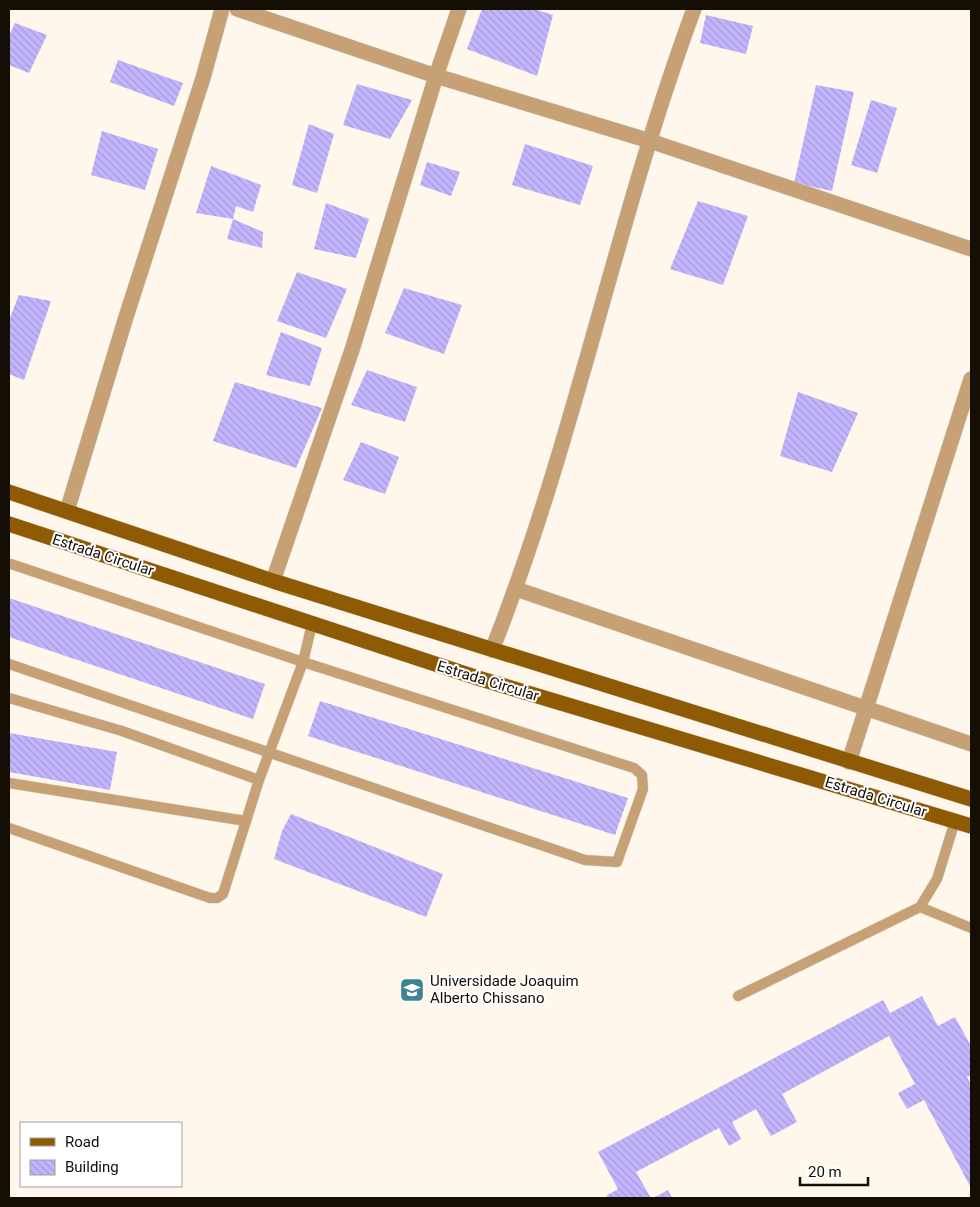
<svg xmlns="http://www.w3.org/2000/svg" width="980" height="1207" viewBox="0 0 980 1207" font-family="Roboto,sans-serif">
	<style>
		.building { fill: url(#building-back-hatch) }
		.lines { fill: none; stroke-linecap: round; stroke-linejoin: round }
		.service-casing { stroke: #d9d2c7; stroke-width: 11 }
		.minor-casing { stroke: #d9d2c7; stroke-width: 16 }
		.primary-casing { stroke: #d9d2c7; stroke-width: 16 }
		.service { stroke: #c6a176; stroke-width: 10 }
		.minor { stroke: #c6a176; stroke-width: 15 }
		.primary { stroke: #8e5a04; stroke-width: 15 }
		.labels { text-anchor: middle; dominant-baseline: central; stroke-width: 4; stroke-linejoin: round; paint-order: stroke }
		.street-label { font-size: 15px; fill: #140e05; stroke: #fff }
		.poi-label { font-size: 15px; fill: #140e05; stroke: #fff; text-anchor: start }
	</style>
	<defs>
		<pattern id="building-back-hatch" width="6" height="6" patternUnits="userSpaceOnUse" patternTransform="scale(1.25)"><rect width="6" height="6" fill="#c2b5fd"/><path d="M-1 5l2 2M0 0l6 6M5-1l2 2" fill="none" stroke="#a69ad7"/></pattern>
	</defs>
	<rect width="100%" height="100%" fill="#fff7ec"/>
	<g class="building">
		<polygon points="482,9 534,9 553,15 537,76 467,49"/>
		<polygon points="706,15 753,26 746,54 700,43"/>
		<polygon points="15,23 47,35 29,73 9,65 9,36"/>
		<polygon points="118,60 183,83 174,106 110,82"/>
		<polygon points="357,84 412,100 390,139 343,125"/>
		<polygon points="816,85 854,92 832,191 794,183"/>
		<polygon points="871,100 897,108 877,173 851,165"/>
		<polygon points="309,124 334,134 317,193 292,185"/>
		<polygon points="102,131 158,149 145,190 91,175"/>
		<polygon points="525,144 593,166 580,205 512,185"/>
		<polygon points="427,162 460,172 451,196 420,185"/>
		<polygon points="211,166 261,185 253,212 236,206 233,219 263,232 262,248 227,239 233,219 196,213"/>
		<polygon points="698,201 748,216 723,285 670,269"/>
		<polygon points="326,203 369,219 356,258 314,249"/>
		<polygon points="297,272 347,289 326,338 277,321"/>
		<polygon points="404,288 462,305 444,354 385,333"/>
		<polygon points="19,295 51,301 24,380 9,374 9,320"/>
		<polygon points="281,332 322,348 310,386 266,375"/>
		<polygon points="367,370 417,387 405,422 351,405"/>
		<polygon points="235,382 322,408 296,468 213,441"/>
		<polygon points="798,392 858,413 832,472 780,456"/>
		<polygon points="361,442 399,457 385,494 343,480"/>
		<polygon points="9,598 265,684 253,719 9,637"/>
		<polygon points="320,701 628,798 615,835 308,736"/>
		<polygon points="9,733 117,752 110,790 9,772"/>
		<polygon points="291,814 443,874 426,917 274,859 282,831"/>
		<polygon points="922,996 938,1026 955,1017 971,1046 971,1075 967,1077 971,1085 971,1188 924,1100 907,1109 898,1093 915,1084 889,1036 782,1094 797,1122 771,1136 756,1109 732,1122 741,1139 729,1146 719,1128 636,1172 651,1198 608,1198 606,1196 618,1189 598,1152 883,1000 890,1013"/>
		<polygon points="668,1190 672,1198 653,1198"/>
	</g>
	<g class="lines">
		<defs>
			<g id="service">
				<polyline points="9,664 585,860 617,862 643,789 642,775 634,768 303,662 11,564"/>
				<polyline points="9,698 122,731 259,780"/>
				<polyline points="9,783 246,821"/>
				<polyline points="9,828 210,898 217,898 223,894 259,780 303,662 312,624"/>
				<polyline points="920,907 971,928"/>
				<polyline points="738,996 920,907 937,879 955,821"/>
			</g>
			<g id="minor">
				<polyline points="237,9 436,76 650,141 971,249"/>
				<polyline points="67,511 126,317 203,78 222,9"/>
				<polyline points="273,581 352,350 436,76 459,9"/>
				<polyline points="516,589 971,744"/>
				<path d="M492,650C575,441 616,219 694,9"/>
				<polyline points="849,762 971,379"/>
			</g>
			<g id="primary">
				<polyline points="9,492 273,581 971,799"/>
				<polyline points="9,524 481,679 971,826"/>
			</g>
		</defs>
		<use href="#service" class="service-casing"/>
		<use href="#minor" class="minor-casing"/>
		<use href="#primary" class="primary-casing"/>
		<use href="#service" class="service"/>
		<use href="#minor" class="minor"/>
		<use href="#primary" class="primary"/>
	</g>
	<defs>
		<symbol id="university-square" viewBox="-11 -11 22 22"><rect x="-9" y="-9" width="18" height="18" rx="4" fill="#3e8391" stroke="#fff"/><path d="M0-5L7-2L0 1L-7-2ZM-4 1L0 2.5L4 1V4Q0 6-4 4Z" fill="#fff"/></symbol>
	</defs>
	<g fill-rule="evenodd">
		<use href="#university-square" x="398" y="976" width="28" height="28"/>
	</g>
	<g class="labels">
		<g class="street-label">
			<text transform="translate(103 555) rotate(18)">Estrada Circular</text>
			<text transform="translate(488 681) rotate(17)">Estrada Circular</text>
			<text transform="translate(876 797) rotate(17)">Estrada Circular</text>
		</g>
		<g class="poi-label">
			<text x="430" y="981">Universidade Joaquim<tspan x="430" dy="17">Alberto Chissano</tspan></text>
		</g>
	</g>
	<rect width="980" height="1207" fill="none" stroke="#140e05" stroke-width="20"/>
	<rect x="20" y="1122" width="162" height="65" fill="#ffffff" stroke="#a19f9b"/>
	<rect x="30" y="1138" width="25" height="8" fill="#8e5a04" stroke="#a19f9b"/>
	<text x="65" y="1147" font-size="15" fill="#140e05">Road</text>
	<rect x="30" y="1160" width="25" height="15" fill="url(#building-back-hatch)" stroke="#a19f9b"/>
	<text x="65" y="1172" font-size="15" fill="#140e05">Building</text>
	<path d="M800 1177v8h68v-8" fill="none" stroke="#140e05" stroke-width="2.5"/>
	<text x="808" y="1177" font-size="15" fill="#140e05" stroke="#ffffff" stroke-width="4" paint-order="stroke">20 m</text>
</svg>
